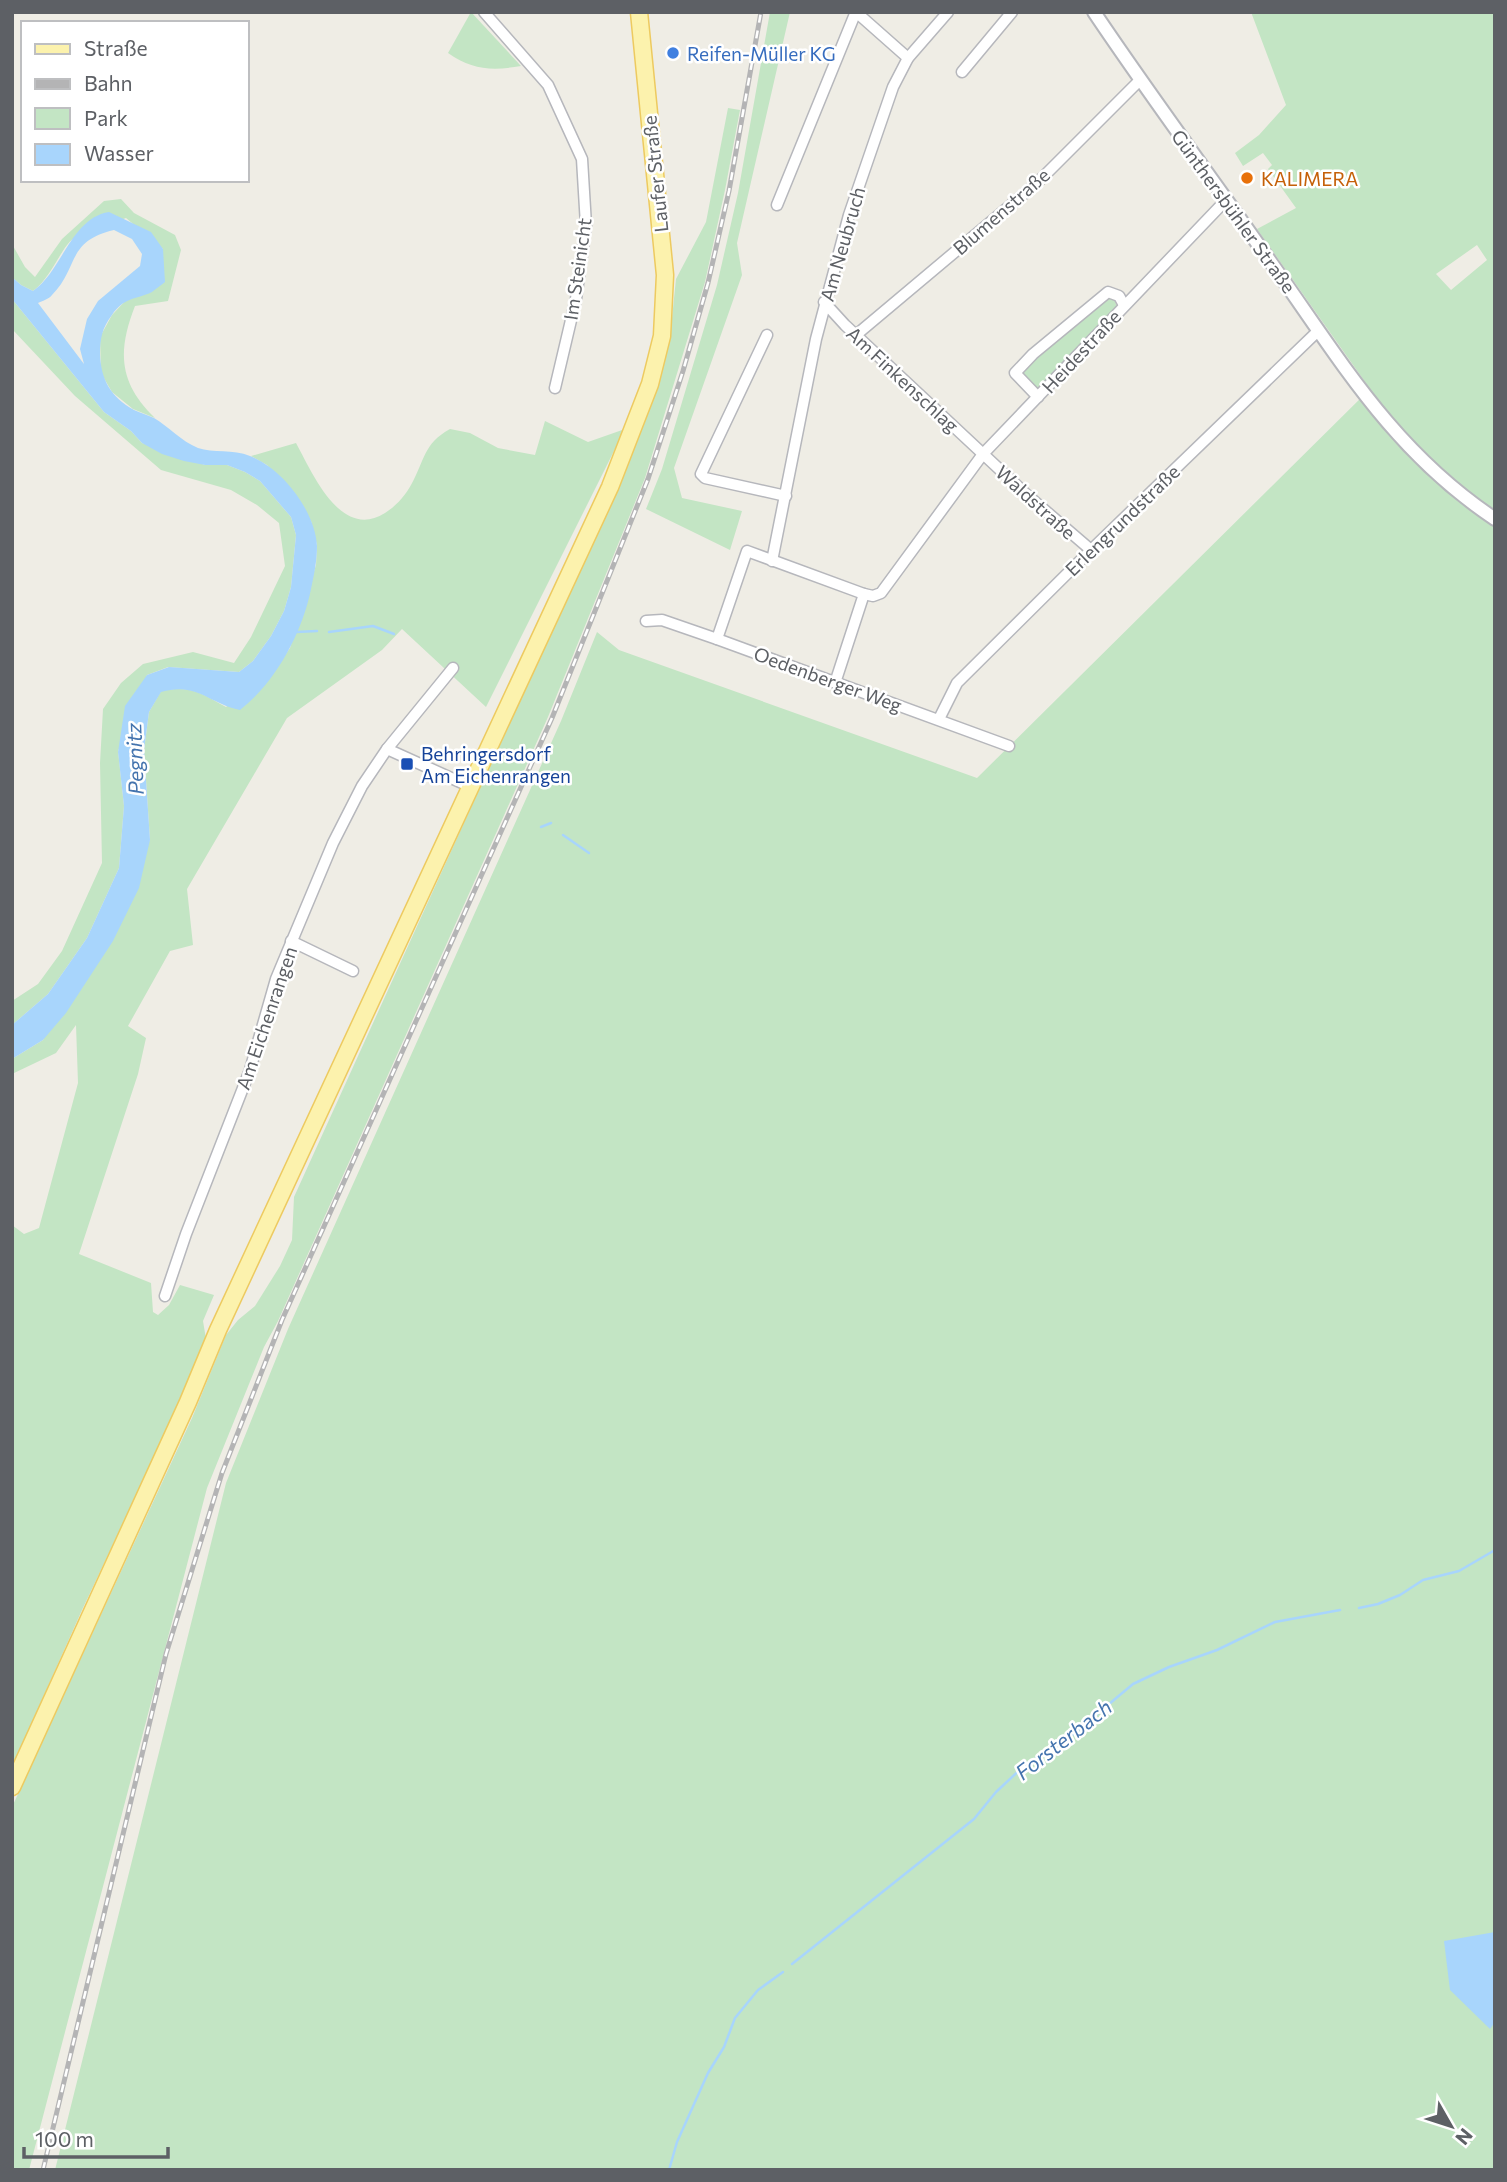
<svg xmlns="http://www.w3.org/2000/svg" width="1507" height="2182" viewBox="0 0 1507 2182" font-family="Commissioner,sans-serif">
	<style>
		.green { fill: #c3e5c4; fill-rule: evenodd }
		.water { fill: #a8d5fc; fill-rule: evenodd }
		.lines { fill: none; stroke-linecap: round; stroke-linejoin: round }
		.stream { stroke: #a8d5fc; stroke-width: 2.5 }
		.minor-casing { stroke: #b6b7bc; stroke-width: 13 }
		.tertiary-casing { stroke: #b6b7bc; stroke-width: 16 }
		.primary-casing { stroke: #edca60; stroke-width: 19 }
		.minor { stroke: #fff; stroke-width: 10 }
		.tertiary { stroke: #fff; stroke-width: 12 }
		.primary { stroke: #fcf2ad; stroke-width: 16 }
		.rail-casing { stroke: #b4b4b5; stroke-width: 5 }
		.rail { stroke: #fff; stroke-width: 2.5; stroke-dasharray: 8; stroke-linecap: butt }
		.shop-dot { fill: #3f7fe0; stroke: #fff; stroke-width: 2.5 }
		.food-dot { fill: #e8710a; stroke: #fff; stroke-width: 2.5 }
		.transit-dot { fill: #1a4fb4; stroke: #fff; stroke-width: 2.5 }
		.labels { text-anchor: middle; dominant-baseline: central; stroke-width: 5; stroke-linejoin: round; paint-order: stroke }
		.shop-label { font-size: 19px; fill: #366cbe; stroke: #fff; text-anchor: start }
		.street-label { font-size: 19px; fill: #5d6065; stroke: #fff }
		.food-label { font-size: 19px; fill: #c56008; stroke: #fff; text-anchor: start }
		.transit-label { font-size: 19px; fill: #164399; stroke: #fff; text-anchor: start }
		.water-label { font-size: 21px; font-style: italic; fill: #4474ae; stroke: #fff }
	</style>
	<rect width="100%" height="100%" fill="#efede5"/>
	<g class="green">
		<path d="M471,12L521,66C492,71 472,70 448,53Z"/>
		<polygon points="770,12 790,12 737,243 742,275 674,468 682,498 742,511 730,550 646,509 662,469 717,285 738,193"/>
		<path d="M1251,12H1495V2170H55L226,1483L288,1329L561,721L597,632L619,650L977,778L1370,389L1257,229L1296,208L1268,169L1272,165L1263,153L1243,166L1235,153L1259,135L1286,105ZM1477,245L1487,260L1451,290L1436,274Z"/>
		<polygon points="728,108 740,110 725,190 705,282 645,478 548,717 278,1321 264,1347 207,1488 29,2170 12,2170 12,1807 192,1418 226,1335 238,1320 255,1306 280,1266 292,1240 294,1197 637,442 656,389 671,328 676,279 706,222"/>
		<path d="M121,199L134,213L175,235L181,250L168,301L135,306C117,352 119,383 155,418L133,409L112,392L101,373L100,337L112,315L127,299L151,292L163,274V249L126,218C111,224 86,230 74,238C61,247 52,277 33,291L21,285L12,277V244L25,267L35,277L62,239L104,201Z"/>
		<polygon points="1105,297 1114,298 1117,307 1036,391 1021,373"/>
		<polygon points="12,299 104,412 131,431 142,443 205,465 227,465 245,472 260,481 291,517 296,535 291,587 284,611 271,636 253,661 239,672 168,667 147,675 118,751 124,806 119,868 87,938 48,994 12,1025 12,1001 38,984 62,951 102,863 100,763 103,709 121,683 143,664 193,652 234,663 251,637 285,566 279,523 257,505 231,490 161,470 75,396 12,329"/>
		<path d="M545,421L588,442L625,429L486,707L402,629L382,650L287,718L187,889L193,945L170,951L128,1026L146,1038L138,1074L79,1254L151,1283L153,1312L158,1315L169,1305L180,1285L214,1295L203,1321L207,1345L82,1610L12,1767V1225L24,1234L39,1228L78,1083L76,1025L56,1053L12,1074V1059L43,1040L150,840L144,750L149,712L161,691C191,685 201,693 226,707L283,658L290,648L316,565L317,545L311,521L267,465L251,456L296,443C313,474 341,541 385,513C396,506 405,496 411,485C425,460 423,444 450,429L470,433L498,448L535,455Z"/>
	</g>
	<g class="water">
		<path d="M109,212L151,232L163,249L165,282C161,285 156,289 152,292C135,300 124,297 112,315C102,328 100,339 100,354C101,380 111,397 134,410C140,413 148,415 154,418C169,427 181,441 198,448C213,453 233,449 250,456C283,469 315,511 317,546C317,561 314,575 311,589C302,633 276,682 240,710C207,703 198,682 161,692L149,712L144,750L150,840L139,888L113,941L66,1013L43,1040L12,1059V1025L48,994L87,938L119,868L124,806L118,752L125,706L147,675L169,667L239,672L253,661L271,636L284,611L291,587L296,535L291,517L260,481L245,472L227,465H205L184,461L162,454L142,443L131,431L104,412L12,299V277L21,285L33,291C62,271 71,218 109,212ZM114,230L132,239L142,254L140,266L98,301L87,319L80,349L84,364L38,303C42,301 49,299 52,295C79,268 66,241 114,230Z"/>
		<polygon points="1495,1932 1495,2022 1490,2029 1450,1990 1444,1941"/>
	</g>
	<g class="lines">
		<g class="stream">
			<polyline points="296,632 317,631"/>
			<polyline points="329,632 373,626 394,634"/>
			<polyline points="541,827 551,823"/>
			<polyline points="563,835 589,853"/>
			<polyline points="1359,1608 1378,1604 1400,1595 1423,1580 1459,1571 1495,1550"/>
			<polyline points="792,1964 974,1819 996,1792 1025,1765 1066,1740 1133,1684 1169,1667 1217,1650 1275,1622 1340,1610"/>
			<polyline points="669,2170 677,2142 708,2073 724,2047 735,2018 758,1990 783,1972"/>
		</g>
		<defs>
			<g id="minor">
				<polyline points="484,12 548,85 582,159 586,225 576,299 555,388"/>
				<polyline points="856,12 908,58"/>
				<polyline points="962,72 1012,12"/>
				<polyline points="777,205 855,14"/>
				<polyline points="824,302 845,325 1027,495 1091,550"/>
				<polyline points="767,335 701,474 705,478 786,496"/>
				<polyline points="856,335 1037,183 1140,80"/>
				<polyline points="1038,397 1015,373 1033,354 1108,292 1119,296 1124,305"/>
				<polyline points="772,561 816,339 849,215 893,87 908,58 948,12"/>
				<polyline points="646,621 662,620 717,639 1009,746"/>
				<polyline points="717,639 747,551 864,594 873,596 881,593 983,454 1227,199"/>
				<polyline points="835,683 864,594"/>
				<polyline points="939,719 957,683 1091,550 1318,331"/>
				<polyline points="387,749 471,787"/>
				<polyline points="291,941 353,971"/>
				<polyline points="165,1296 186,1234 250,1070 276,979 333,843 362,786 387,749 453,668"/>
			</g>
			<path id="tertiary" d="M1094,12C1151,97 1213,180 1272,264C1341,361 1393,451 1495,519"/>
			<polyline id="primary" points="12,1787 188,1402 218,1330 610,487 650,384 662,336 665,275 639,12"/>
		</defs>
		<use href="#minor" class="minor-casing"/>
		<use href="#tertiary" class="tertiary-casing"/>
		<use href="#primary" class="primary-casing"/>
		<use href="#minor" class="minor"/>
		<use href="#tertiary" class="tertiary"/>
		<use href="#primary" class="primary"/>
		<defs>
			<polyline id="rail" points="43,2170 166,1654 222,1473 282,1320 552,718 648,479 683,371 708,283 729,191 761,12"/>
		</defs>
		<use href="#rail" class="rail-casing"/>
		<use href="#rail" class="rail"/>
	</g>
	<circle class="shop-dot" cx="673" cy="53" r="7"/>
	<circle class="food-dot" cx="1247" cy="178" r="7"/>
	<rect class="transit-dot" x="400" y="757" width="14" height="14" rx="3.5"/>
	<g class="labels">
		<g class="shop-label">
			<text x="687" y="53">Reifen-Müller KG</text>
		</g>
		<g class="street-label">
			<text transform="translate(655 174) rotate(-96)">Laufer Straße</text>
			<text transform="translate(1001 211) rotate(-41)">Blumenstraße</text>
			<text transform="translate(1234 211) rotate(54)">Günthersbühler Straße</text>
			<text transform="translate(842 244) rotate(-74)">Am Neubruch</text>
			<text transform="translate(577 269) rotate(-82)">Im Steinicht</text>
			<text transform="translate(1081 351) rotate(-47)">Heidestraße</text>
			<text transform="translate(903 379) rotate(43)">Am Finkenschlag</text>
			<text transform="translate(1036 502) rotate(42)">Waldstraße</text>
			<text transform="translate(1122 520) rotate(-44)">Erlengrundstraße</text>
			<text transform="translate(828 679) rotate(20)">Oedenberger Weg</text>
			<text transform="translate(266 1018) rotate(-71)">Am Eichenrangen</text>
		</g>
		<g class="food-label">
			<text x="1261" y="178">KALIMERA</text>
		</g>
		<g class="transit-label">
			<text x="421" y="753">Behringersdorf<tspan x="421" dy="22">Am Eichenrangen</tspan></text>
		</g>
		<g class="water-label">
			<text transform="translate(134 759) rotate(-92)">Pegnitz</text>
			<text transform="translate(1063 1739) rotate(-38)">Forsterbach</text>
		</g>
	</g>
	<rect width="1507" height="2182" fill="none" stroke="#5d6065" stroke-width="28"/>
	<rect x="21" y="21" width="228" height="161" fill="#ffffff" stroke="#bebfc1" stroke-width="2"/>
	<rect x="35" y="44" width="35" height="10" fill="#fcf2ad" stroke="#bebfc1" stroke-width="2"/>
	<text x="84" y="56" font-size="21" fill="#5d6065">Straße</text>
	<rect x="35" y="79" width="35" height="10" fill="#b4b4b5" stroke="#bebfc1" stroke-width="2"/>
	<text x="84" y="91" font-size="21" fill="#5d6065">Bahn</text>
	<rect x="35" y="108" width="35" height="21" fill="#c3e5c4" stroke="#bebfc1" stroke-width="2"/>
	<text x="84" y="126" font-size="21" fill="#5d6065">Park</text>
	<rect x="35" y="144" width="35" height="21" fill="#a8d5fc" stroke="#bebfc1" stroke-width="2"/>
	<text x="84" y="161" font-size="21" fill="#5d6065">Wasser</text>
	<g transform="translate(1451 2126) rotate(129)" stroke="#ffffff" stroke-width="5" paint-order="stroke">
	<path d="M0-5L12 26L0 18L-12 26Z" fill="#5d6065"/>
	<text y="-10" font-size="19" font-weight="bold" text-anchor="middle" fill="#5d6065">N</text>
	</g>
	<path d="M24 2147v10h144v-10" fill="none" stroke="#5d6065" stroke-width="3.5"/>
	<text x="35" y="2147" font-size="21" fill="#5d6065" stroke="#ffffff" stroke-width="5" paint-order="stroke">100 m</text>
</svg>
